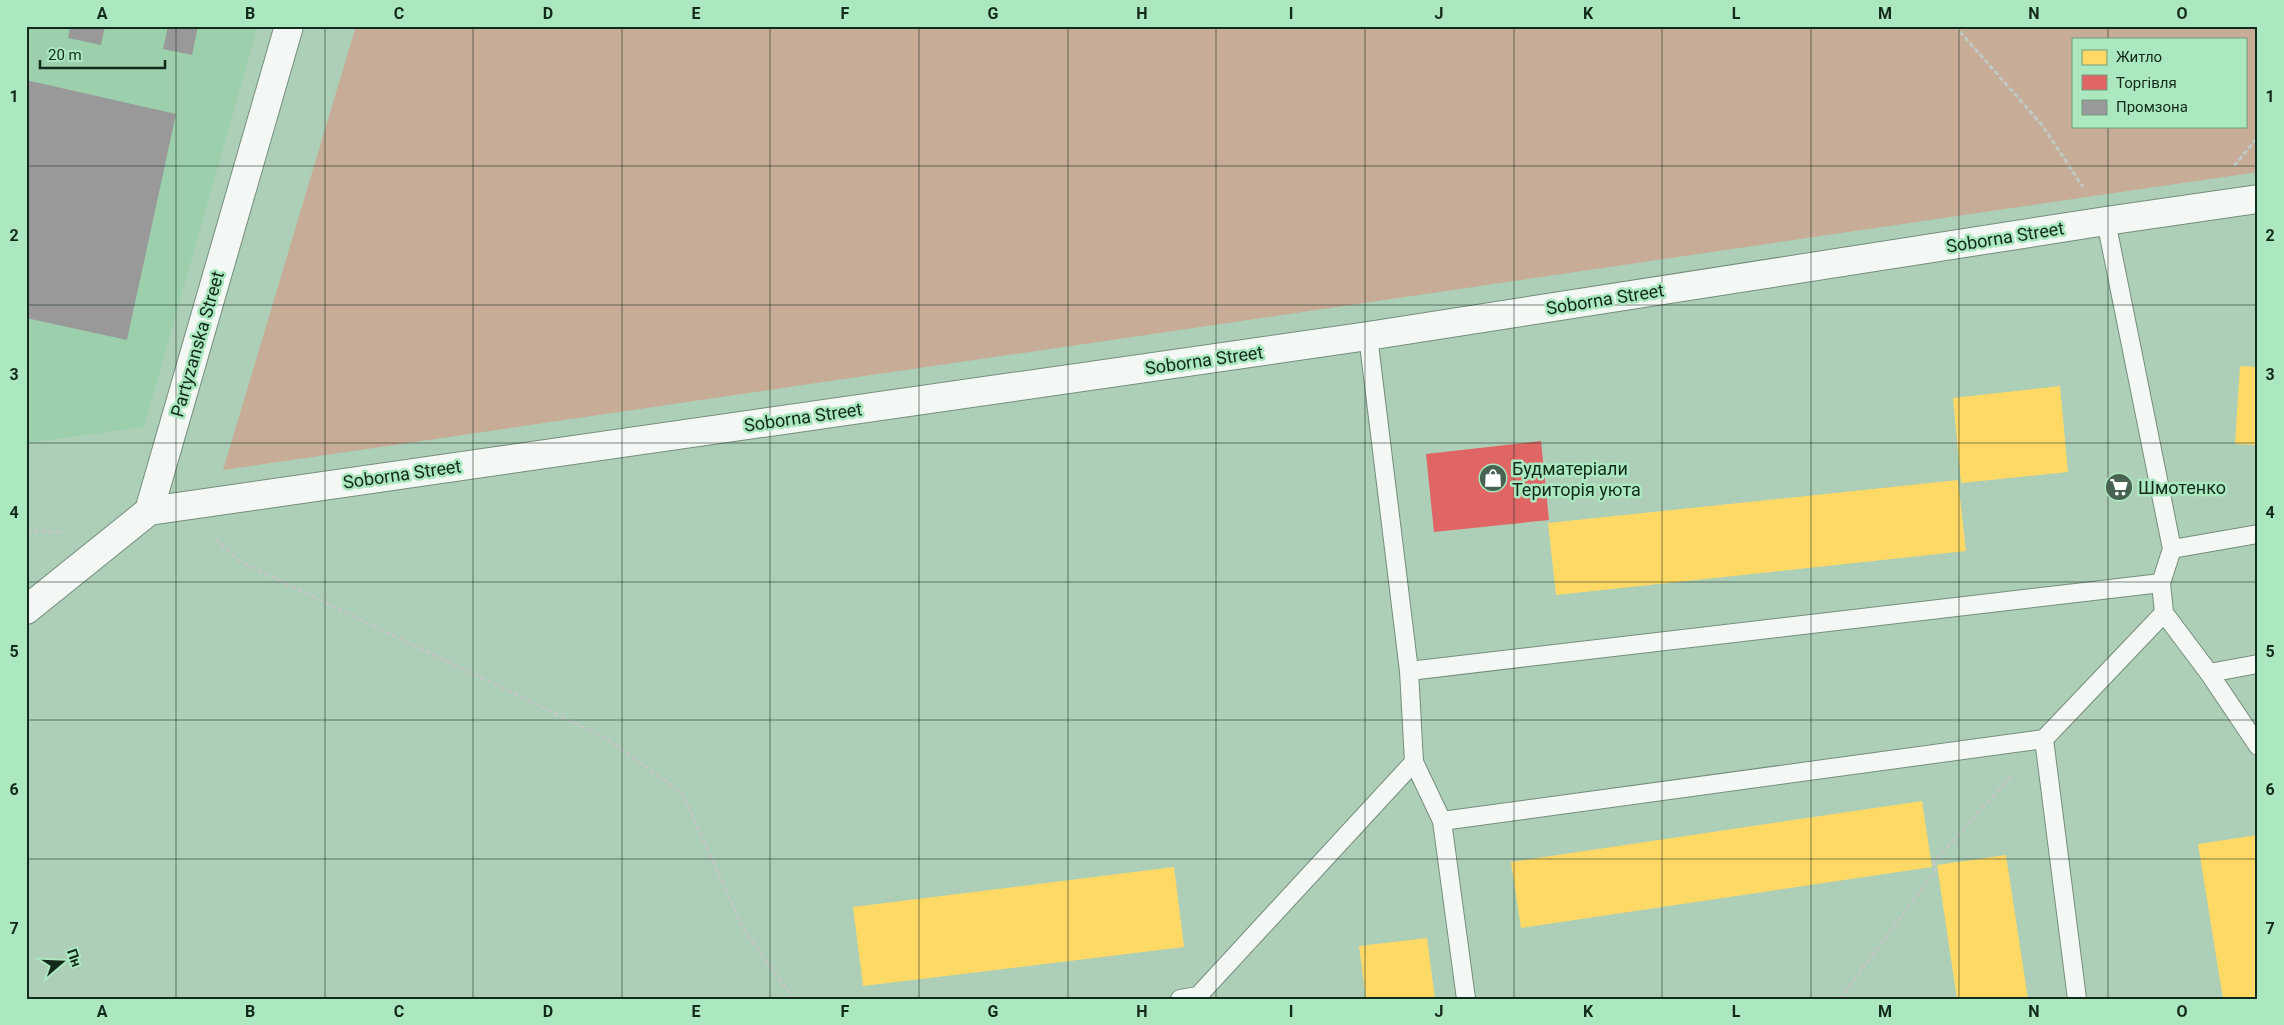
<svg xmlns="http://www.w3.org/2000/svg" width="2284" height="1025" viewBox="0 0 2284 1025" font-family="Roboto,sans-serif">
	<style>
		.built { fill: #9cd0ad }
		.green { fill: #c7ac97; fill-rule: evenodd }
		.homes { fill: #ffd966 }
		.shops { fill: #e06666 }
		.industry { fill: #999 }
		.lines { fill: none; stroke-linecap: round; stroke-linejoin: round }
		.service-casing { stroke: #758e7d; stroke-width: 20 }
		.minor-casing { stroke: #758e7d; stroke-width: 30 }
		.path { stroke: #c0c9c3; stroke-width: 3; stroke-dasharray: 5 2.5; stroke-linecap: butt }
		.service { stroke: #f3f8f4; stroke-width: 18 }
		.minor { stroke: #f3f8f4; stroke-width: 28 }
		.grid { fill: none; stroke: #122a1b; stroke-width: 1; stroke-opacity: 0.55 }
		.labels { text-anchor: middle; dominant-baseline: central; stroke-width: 5; stroke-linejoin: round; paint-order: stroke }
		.street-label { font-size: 18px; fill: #122a1b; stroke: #ace8bf }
		.poi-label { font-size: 18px; fill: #122a1b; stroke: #ace8bf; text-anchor: start }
		.neatline { fill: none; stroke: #122a1b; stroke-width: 2 }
		.grid-label { font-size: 16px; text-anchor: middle; font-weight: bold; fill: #122a1b }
	</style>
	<rect width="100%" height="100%" fill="#adceb7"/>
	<polygon class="built" points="26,26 258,26 144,427 26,443"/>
	<path class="green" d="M356,26H2258V172L223,470ZM2073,39H2245V126H2073Z"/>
	<g class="homes">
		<polygon points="2240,366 2258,367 2258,445 2235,444"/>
		<polygon points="2060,386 2068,472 1961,483 1953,398"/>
		<polygon points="1958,480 1966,551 1556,595 1548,523"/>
		<polygon points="1922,801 1932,867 1521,928 1511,862"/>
		<polygon points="2258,835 2258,999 2223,999 2198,844"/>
		<polygon points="2006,855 2028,999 1957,999 1937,865"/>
		<polygon points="1174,867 1184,947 863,986 853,907"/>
		<polygon points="1427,938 1435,999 1366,999 1359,946"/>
	</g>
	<polygon class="shops" points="1541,441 1549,520 1434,532 1426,454"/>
	<g class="industry">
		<polygon points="70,26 105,26 101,45 68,38"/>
		<polygon points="168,26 198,26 192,55 163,49"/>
		<polygon points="26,80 176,114 127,340 26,318"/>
	</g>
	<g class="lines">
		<defs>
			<g id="service">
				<polyline points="2106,221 2172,549 2161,583 2164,613 2209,673 2258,746"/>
				<polyline points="1368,336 1409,671 1414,762 1442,821 1466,999"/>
				<polyline points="2172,549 2258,534"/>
				<polyline points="1409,671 2161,583"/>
				<polyline points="2209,673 2258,664"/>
				<polyline points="2044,739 2077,999"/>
				<polyline points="1442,821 2044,739 2164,613"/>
				<polyline points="1180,999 1198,996 1414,762"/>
			</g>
			<g id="minor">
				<polyline points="149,511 1368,336 2106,221 2258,199"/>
				<polyline points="26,610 149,511 289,26"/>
			</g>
		</defs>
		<use href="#service" class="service-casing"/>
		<use href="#minor" class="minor-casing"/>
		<g class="path">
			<polyline points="1955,26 2042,125 2083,187"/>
			<polyline points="2234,166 2258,137"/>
			<polyline points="26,530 65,532"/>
			<polyline points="215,539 241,562 606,738 682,793 744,930 794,999"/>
			<polyline points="1840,999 1935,871 1934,862 2012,775"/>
		</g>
		<use href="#service" class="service"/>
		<use href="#minor" class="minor"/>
	</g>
	<path class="grid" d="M176,26V999M325,26V999M473,26V999M622,26V999M770,26V999M919,26V999M1068,26V999M1216,26V999M1365,26V999M1514,26V999M1662,26V999M1811,26V999M1959,26V999M2108,26V39M2108,126V999M26,166H2258M26,305H2258M26,443H2258M26,582H2258M26,720H2258M26,859H2258"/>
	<defs>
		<symbol id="shop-disc" viewBox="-11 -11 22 22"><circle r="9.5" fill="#486352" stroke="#ace8bf"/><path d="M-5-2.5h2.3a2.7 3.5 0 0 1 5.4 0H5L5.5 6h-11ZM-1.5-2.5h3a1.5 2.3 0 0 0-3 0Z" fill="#fff"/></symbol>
		<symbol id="supermarket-disc" viewBox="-11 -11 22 22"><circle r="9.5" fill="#486352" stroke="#ace8bf"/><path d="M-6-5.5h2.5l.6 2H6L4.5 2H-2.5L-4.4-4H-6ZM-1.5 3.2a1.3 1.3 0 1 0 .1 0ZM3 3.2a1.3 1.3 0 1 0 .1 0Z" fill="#fff"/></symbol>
	</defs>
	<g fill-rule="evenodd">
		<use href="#shop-disc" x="1477" y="462" width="32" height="32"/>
		<use href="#supermarket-disc" x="2103" y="471" width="32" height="32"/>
	</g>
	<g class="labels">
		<g class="street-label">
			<text transform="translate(2005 237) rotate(-9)">Soborna Street</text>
			<text transform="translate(1605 299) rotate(-9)">Soborna Street</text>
			<text transform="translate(197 344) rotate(-74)">Partyzanska Street</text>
			<text transform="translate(1204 360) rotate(-8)">Soborna Street</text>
			<text transform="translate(803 417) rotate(-8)">Soborna Street</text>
			<text transform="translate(402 474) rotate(-8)">Soborna Street</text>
		</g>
		<g class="poi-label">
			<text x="1512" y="468">Будматеріали<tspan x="1512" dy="21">Територія уюта</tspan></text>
			<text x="2138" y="487">Шмотенко</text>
		</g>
	</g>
	<rect width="2284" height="1025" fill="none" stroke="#ace8bf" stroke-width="55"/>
	<rect x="2072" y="38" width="175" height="90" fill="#ace8bf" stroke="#6e9c7d"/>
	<rect x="2082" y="50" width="25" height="15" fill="#ffd966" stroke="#6e9c7d"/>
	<text x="2116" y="62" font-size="15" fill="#122a1b">Житло</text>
	<rect x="2082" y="75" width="25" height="15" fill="#e06666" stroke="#6e9c7d"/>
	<text x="2116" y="88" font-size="15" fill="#122a1b">Торгівля</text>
	<rect x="2082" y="100" width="25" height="15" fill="#999999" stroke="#6e9c7d"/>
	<text x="2116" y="112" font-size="15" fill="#122a1b">Промзона</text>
	<g transform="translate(62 962) rotate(71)" stroke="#ace8bf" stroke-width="4" paint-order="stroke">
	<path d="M0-4L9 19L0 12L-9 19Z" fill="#122a1b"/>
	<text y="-8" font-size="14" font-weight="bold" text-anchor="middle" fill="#122a1b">Пн</text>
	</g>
	<path d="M40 60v8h125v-8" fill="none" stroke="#122a1b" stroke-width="2.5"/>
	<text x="48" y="60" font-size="15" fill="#122a1b" stroke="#ace8bf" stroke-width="4" paint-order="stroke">20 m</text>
	<rect x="28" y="28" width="2228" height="970" class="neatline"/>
	<g class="grid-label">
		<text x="102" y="19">A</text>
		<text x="250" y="19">B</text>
		<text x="399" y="19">C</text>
		<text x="548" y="19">D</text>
		<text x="696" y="19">E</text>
		<text x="845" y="19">F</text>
		<text x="993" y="19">G</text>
		<text x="1142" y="19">H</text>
		<text x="1291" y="19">I</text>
		<text x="1439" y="19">J</text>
		<text x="1588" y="19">K</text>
		<text x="1736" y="19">L</text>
		<text x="1885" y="19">M</text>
		<text x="2034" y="19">N</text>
		<text x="2182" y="19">O</text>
		<text x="14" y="102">1</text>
		<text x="2270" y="102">1</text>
		<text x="14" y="241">2</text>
		<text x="2270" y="241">2</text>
		<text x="14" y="380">3</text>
		<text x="2270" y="380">3</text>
		<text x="14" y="518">4</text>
		<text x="2270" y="518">4</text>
		<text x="14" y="657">5</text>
		<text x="2270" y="657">5</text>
		<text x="14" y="795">6</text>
		<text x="2270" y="795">6</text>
		<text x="14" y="934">7</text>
		<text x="2270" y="934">7</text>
		<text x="102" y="1017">A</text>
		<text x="250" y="1017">B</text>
		<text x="399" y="1017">C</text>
		<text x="548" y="1017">D</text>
		<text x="696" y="1017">E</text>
		<text x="845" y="1017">F</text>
		<text x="993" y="1017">G</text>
		<text x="1142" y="1017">H</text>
		<text x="1291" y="1017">I</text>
		<text x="1439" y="1017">J</text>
		<text x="1588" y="1017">K</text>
		<text x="1736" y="1017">L</text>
		<text x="1885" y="1017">M</text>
		<text x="2034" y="1017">N</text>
		<text x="2182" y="1017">O</text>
	</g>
</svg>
